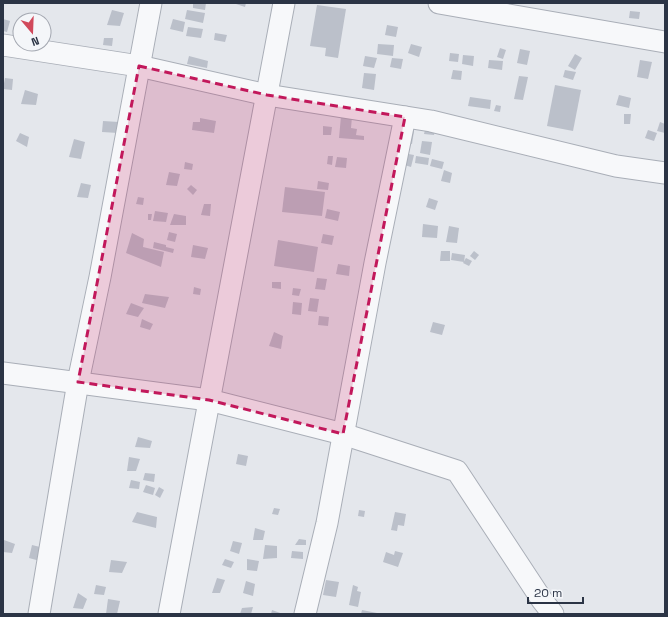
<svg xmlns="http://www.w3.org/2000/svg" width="668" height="617" viewBox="0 0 668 617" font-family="'Space Grotesk',sans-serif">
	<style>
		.building { fill: #bbc0ca }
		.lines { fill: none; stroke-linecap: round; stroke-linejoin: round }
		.street-casing { stroke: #a9aeb7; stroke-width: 23 }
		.street { stroke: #f7f8fa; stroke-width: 21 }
		.marked { fill: #c2185b; fill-opacity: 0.2; stroke: #c2185b; stroke-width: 3; stroke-dasharray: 8 5; stroke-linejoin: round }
	</style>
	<rect width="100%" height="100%" fill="#e4e7ec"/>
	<g class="building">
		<polygon points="193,3 206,3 205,10 193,8"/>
		<polygon points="233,3 246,3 245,7"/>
		<polygon points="317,5 346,9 338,58 325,56 326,48 310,46"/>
		<polygon points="112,10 124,13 120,26 107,25"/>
		<polygon points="187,10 205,13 203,23 185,19"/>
		<polygon points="630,11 640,12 639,19 629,18"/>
		<polygon points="3,19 10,21 7,32 3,31"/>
		<polygon points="173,19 185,22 183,32 170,29"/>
		<polygon points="44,23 50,24 48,35 44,34"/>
		<polygon points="387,25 398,27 396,37 385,35"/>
		<polygon points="188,27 203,29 201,38 186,36"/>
		<polygon points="215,33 227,35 225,42 214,40"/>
		<polygon points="104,38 113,38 112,46 103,45"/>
		<polygon points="378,44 394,45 393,56 377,54"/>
		<polygon points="411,44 422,47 419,57 408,53"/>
		<polygon points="500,48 506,50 503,59 497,57"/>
		<polygon points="520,49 530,51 527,65 517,63"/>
		<polygon points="450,53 459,54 458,62 449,61"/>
		<polygon points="575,54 582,58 575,70 568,66"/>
		<polygon points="463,55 474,56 473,66 462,64"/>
		<polygon points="189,56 208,61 207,68 187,64"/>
		<polygon points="365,56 377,58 374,68 363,66"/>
		<polygon points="392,58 403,59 401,69 390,67"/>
		<polygon points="489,60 503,61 502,70 488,68"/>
		<polygon points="640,60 652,62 648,79 637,77"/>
		<polygon points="453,70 462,71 461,80 451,79"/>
		<polygon points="565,70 576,72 573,80 563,77"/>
		<polygon points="364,73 376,74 374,90 362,88"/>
		<polygon points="519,76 528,77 523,100 514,99"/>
		<polygon points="5,78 13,79 12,90 3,89"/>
		<polygon points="555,85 581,90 573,131 547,126"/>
		<polygon points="25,90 38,94 36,105 21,104"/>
		<polygon points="619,95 631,98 629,108 616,105"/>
		<polygon points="470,97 491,100 490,109 468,106"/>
		<polygon points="496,105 501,106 500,112 494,111"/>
		<polygon points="624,114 631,114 630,124 624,124"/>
		<polygon points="341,116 352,117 351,128 357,129 356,135 364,136 364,140 339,138"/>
		<polygon points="200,118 216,121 214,133 192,130 193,122 200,122"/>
		<polygon points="103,121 119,122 118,133 102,132"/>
		<polygon points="660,122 665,124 665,133 657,131"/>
		<polygon points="323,126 332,127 331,135 323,135"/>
		<polygon points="426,126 436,127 434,135 424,134"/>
		<polygon points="407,130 414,131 412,144 405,143"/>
		<polygon points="648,130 657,133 654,141 645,138"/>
		<polygon points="20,133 29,137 27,147 16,141"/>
		<polygon points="74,139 85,142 81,159 69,157"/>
		<polygon points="422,141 432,142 430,155 420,153"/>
		<polygon points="403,153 414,155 411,167 401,164"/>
		<polygon points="328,156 333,156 332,165 327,164"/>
		<polygon points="416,156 429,158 428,165 415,163"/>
		<polygon points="337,157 347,158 346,168 335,167"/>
		<polygon points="432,159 444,162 442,169 430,166"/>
		<polygon points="185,162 193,164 192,170 184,169"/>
		<polygon points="444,170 452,173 450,183 441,181"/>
		<polygon points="169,172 180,174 177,186 166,185"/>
		<polygon points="318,181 329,183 328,190 317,189"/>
		<polygon points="81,183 91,185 88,198 77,197"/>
		<polygon points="191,185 197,190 193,195 187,189"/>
		<polygon points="285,187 325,192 322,216 282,212"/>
		<polygon points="138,197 144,198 143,205 136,204"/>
		<polygon points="429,198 438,201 435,210 426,207"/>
		<polygon points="204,204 211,204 210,216 201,215"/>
		<polygon points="327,209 340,212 338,221 325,218"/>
		<polygon points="155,211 168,213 166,222 153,221"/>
		<polygon points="148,214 152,214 151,220 148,220"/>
		<polygon points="174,214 186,216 186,225 170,225"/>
		<polygon points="423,224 438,226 437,238 422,237"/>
		<polygon points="449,226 459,228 457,243 446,242"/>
		<polygon points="169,232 177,234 175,242 167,240"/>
		<polygon points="132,233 144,239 143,247 164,252 161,267 126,253"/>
		<polygon points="323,234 334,236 332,245 321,243"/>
		<polygon points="278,240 318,247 314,272 274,266"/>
		<polygon points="154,242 166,245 166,247 174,249 173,253 153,248"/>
		<polygon points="193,245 208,248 205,259 191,257"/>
		<polygon points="441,251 450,251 450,261 440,261"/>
		<polygon points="474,251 479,255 475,260 470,256"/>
		<polygon points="452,253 465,255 464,262 451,260"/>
		<polygon points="466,258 472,261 469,266 463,263"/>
		<polygon points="338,264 350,266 349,276 336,274"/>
		<polygon points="317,278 327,279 325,290 315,289"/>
		<polygon points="272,282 281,282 281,289 272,288"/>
		<polygon points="194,287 201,289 200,295 193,294"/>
		<polygon points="293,288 301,289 299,296 292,295"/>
		<polygon points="145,294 169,297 165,308 142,303"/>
		<polygon points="310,298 319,299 317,312 308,311"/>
		<polygon points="293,302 302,303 301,315 292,314"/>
		<polygon points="131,303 144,308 138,317 126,314"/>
		<polygon points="319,316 329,317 328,326 318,325"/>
		<polygon points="142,319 153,324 150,330 140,327"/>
		<polygon points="433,322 445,325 442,335 430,332"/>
		<polygon points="274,332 283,336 281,349 269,346"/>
		<polygon points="138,437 152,441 150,448 135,447"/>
		<polygon points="238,454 248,456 246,466 236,464"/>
		<polygon points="129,457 140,459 136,471 127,471"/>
		<polygon points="145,473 155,474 154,482 143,480"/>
		<polygon points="131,480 140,482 139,489 129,488"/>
		<polygon points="146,485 155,488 153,495 143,492"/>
		<polygon points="159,487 164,490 160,498 155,495"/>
		<polygon points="274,508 280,509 278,515 272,514"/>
		<polygon points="359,510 365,511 364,517 358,516"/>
		<polygon points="137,512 157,517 156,528 132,522"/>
		<polygon points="395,512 406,514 404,526 398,525 397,531 391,530"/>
		<polygon points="255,528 265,531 263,540 253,540"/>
		<polygon points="299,539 306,540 306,545 295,545"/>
		<polygon points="4,540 15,544 12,553 3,552"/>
		<polygon points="233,541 242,543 239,554 230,551"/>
		<polygon points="32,545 44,548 40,561 29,558"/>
		<polygon points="265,545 277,546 277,558 263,559"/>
		<polygon points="292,551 303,552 303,559 291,558"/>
		<polygon points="395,551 403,553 398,567 383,562 386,552 394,555"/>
		<polygon points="225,559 234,562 231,568 222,565"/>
		<polygon points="247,559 259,561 257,571 247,570"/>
		<polygon points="111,560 127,562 122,573 109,572"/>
		<polygon points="217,578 225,580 220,593 212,593"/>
		<polygon points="326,580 339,582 336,597 323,595"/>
		<polygon points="246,581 255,584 253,596 243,593"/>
		<polygon points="96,585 106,587 104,595 94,594"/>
		<polygon points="353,585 358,587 357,591 361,592 358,607 349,605"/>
		<polygon points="78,593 87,599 83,609 73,608"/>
		<polygon points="108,599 120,601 117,614 106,614"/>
		<polygon points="253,607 251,614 240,614 242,608"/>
		<polygon points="272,610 283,614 271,614"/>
		<polygon points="362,610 377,613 377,614 361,614"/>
	</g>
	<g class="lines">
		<defs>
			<g id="street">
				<polyline points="439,3 665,42"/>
				<polyline points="3,45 139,66 267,95 431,121 616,166 665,173"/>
				<polyline points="3,373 209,400 343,434 457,471 542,600 553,614"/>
				<polyline points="39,614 78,382 100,277 151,3"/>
				<polyline points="169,614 284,3"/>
				<polyline points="305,614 327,523 375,263 405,117"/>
			</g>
		</defs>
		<use href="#street" class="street-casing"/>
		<use href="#street" class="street"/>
	</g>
	<path class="marked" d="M139,66L267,95L405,117L343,434L209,400L78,382Z"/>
	<rect width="668" height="617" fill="none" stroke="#2b3445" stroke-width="8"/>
	<g transform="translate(32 32) rotate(161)"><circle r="19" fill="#f4f6f9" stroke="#a4a8b1"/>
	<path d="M0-3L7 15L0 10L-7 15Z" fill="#d1495b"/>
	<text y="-6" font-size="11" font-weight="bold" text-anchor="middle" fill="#2b3445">N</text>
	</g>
	<path d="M528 597v6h55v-6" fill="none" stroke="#2b3445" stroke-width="2"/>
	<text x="534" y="597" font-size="12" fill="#2b3445" stroke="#f4f6f9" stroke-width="3" paint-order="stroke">20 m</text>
</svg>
